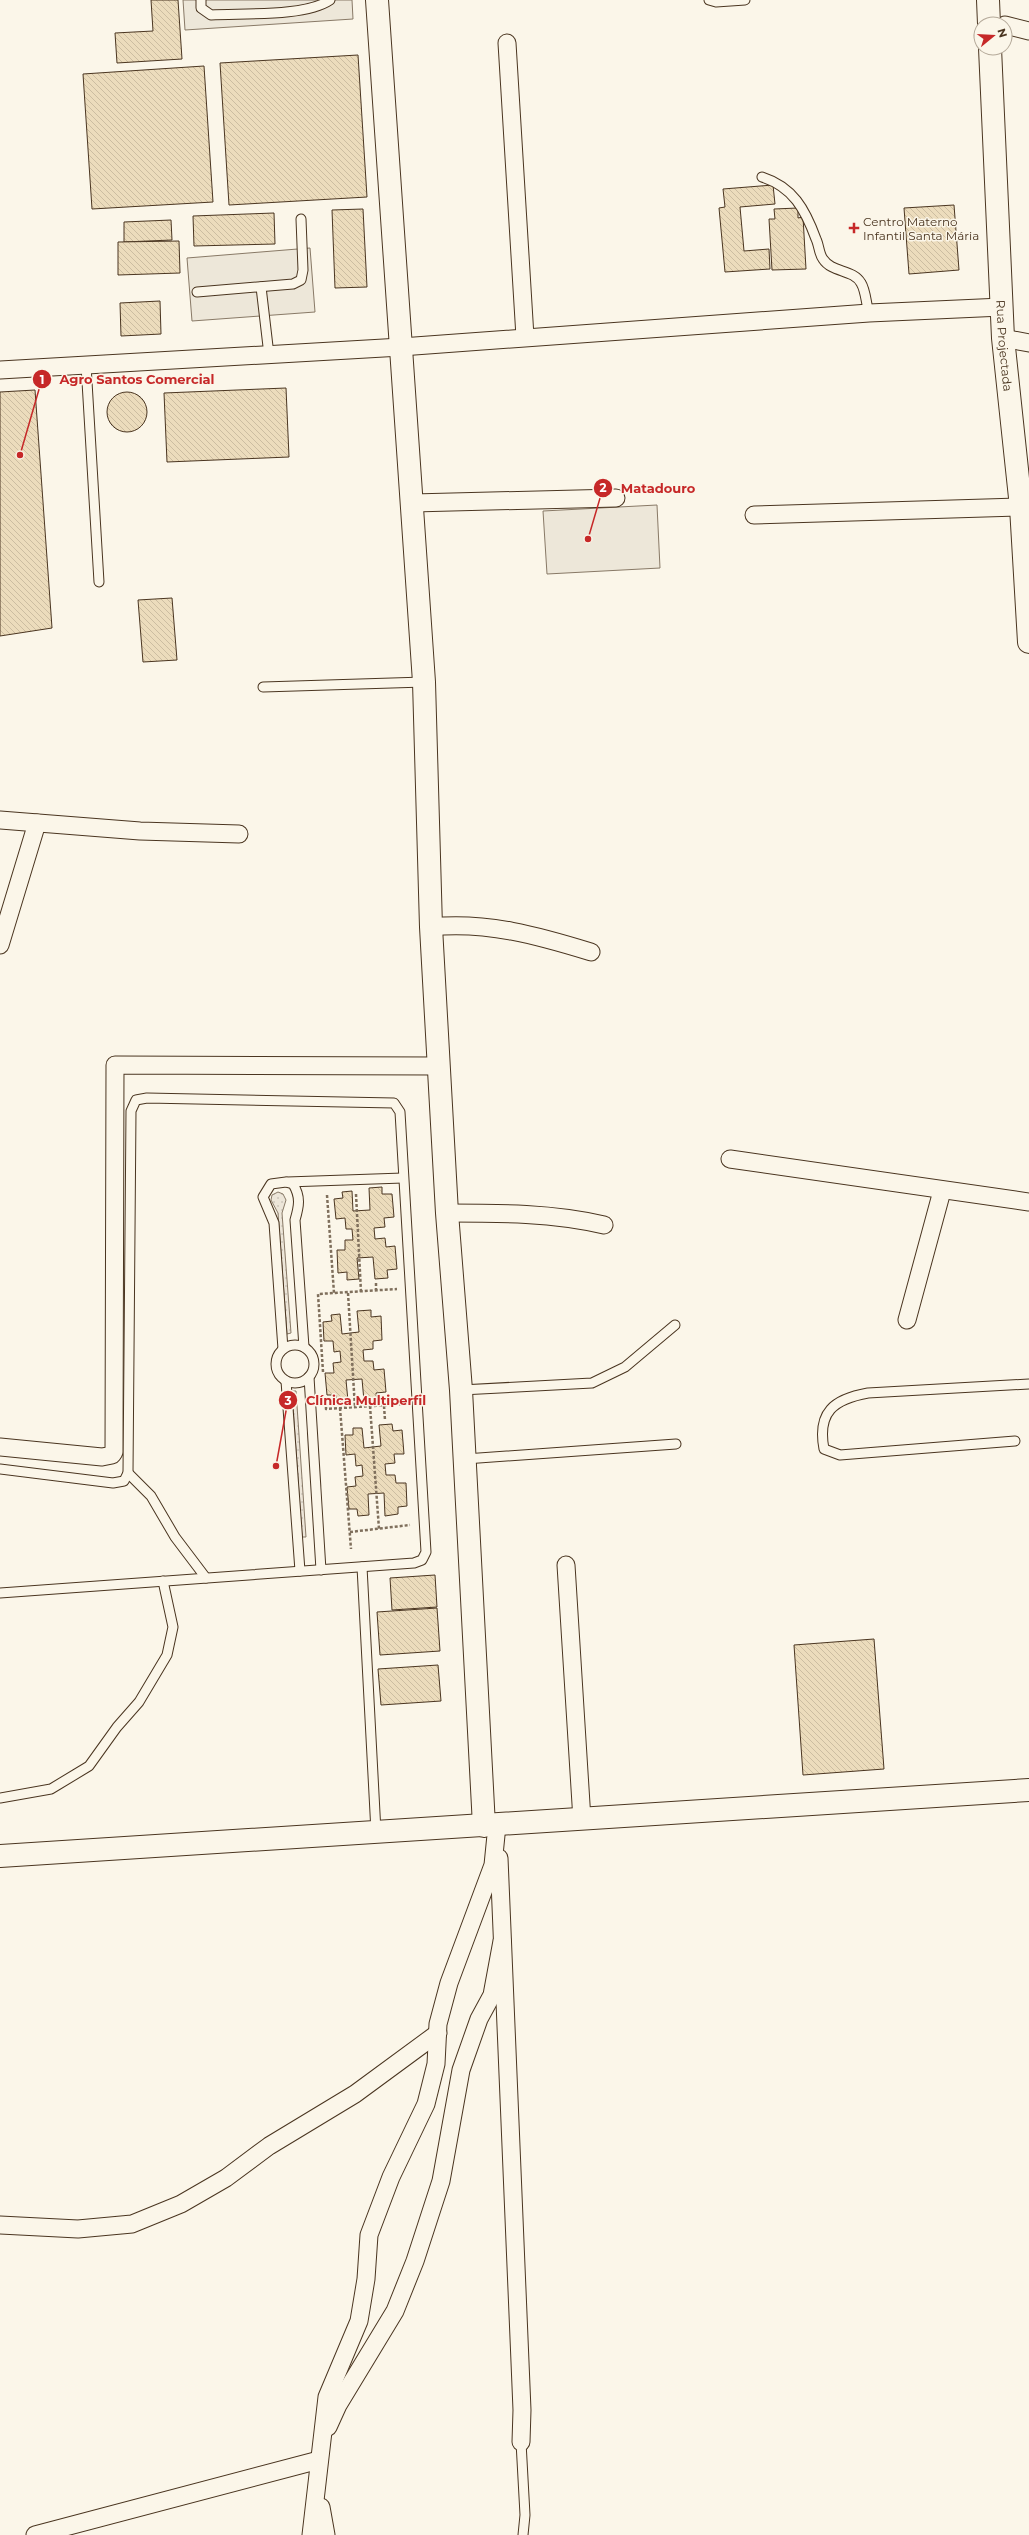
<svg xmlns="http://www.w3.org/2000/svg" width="1029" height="2535" viewBox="0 0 1029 2535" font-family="Montserrat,sans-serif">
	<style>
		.grass { fill: url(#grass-dots); stroke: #887966 }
		.parking { fill: #ede7d9; stroke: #887966 }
		.building { fill: url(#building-back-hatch); stroke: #4a3520 }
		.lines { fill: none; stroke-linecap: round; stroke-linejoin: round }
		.lane-casing { stroke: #4a3520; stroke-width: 11 }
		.street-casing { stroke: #4a3520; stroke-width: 19 }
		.secondary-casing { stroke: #4a3520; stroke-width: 24 }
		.path { stroke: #7f6f5c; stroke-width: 2.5; stroke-dasharray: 3 2; stroke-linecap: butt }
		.lane { stroke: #fbf6e9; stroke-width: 9 }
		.street { stroke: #fbf6e9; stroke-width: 17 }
		.secondary { stroke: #fbf6e9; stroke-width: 22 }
		.poi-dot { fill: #c62828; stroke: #fbf6e9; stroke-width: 1.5 }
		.labels { text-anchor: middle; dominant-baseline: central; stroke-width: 3; stroke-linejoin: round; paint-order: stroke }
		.poi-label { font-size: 12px; fill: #4a3520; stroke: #fbf6e9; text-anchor: start }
		.street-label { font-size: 12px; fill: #4a3520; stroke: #fbf6e9 }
		.leader { fill: none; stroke: #c62828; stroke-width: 1.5 }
		.callout-dot { fill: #c62828; stroke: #fbf6e9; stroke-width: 1.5 }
		.mark-label { font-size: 12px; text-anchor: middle; font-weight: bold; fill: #fff }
		.callout-label { font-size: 13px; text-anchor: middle; font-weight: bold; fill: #c62828; stroke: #fbf6e9; stroke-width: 3; stroke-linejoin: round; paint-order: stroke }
	</style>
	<defs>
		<pattern id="grass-dots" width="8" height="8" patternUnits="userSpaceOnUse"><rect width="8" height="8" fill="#ede6d9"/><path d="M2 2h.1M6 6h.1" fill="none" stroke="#cdc6ba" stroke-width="1.8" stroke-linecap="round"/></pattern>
		<pattern id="building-back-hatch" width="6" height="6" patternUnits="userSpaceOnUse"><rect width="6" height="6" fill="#ecdcbc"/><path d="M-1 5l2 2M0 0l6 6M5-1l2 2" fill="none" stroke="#ccbda1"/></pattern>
	</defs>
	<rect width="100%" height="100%" fill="#fbf6e9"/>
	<g class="grass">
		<polygon points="278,1192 283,1194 286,1200 282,1213 291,1333 287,1334 278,1213 271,1200 272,1195"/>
		<polygon points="292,1391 296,1391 306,1537 302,1537"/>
	</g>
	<g class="parking">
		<polygon points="183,0 352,0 353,19 185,30"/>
		<polygon points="310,248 315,312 192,321 187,258"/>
		<polygon points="657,505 660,568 547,574 543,511"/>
	</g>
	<g class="building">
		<polygon points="151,0 178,0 182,59 117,63 115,33 153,31"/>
		<polygon points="358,55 367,197 229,205 220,63"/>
		<polygon points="204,66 213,202 92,209 83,74"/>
		<polygon points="773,185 775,204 740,207 744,251 769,249 770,269 725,272 719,208 725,207 723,189"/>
		<polygon points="954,205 959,270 909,274 904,208"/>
		<polygon points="798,208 798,218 803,217 806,269 772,270 769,219 775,219 774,209"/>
		<polygon points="363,209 367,287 335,288 332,210"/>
		<polygon points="274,213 275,244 194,246 193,216"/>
		<polygon points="171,220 172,240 124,242 124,222"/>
		<polygon points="179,241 180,273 118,275 118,242"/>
		<polygon points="160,301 161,334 121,336 120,303"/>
		<polygon points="286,388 289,457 167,462 164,393"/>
		<polygon points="35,390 52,628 0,636 0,392"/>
		<circle cx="127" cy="412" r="20"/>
		<polygon points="172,598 177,660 143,662 138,600"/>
		<polygon points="382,1187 382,1194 392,1194 394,1217 384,1218 385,1227 374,1228 375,1239 385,1238 386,1247 395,1246 397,1269 387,1270 388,1278 375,1279 373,1257 357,1258 359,1279 347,1280 347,1272 338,1273 337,1250 345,1250 345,1240 353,1240 352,1229 346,1229 345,1218 336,1219 334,1199 343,1198 342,1192 352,1191 353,1211 370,1210 369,1188"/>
		<polygon points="371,1310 371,1317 381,1316 382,1340 373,1341 373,1349 363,1350 364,1361 373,1361 374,1370 384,1369 386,1392 376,1393 377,1401 364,1401 362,1379 346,1380 348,1401 336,1402 336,1395 327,1395 325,1373 334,1373 333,1363 341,1362 340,1351 334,1352 333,1341 324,1341 323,1322 332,1321 331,1315 340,1314 342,1334 359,1332 357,1311"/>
		<polygon points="392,1424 393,1431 402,1430 404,1454 394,1454 395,1463 385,1464 386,1475 395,1475 396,1483 406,1483 407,1506 398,1507 398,1514 385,1516 384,1493 368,1494 369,1515 358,1516 357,1509 349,1509 347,1487 356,1486 355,1477 363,1476 362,1465 356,1466 355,1454 346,1455 345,1435 353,1435 353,1428 362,1428 364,1448 381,1446 379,1425"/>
		<polygon points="435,1575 437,1607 392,1610 390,1578"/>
		<polygon points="437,1608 440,1651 380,1655 377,1612"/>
		<polygon points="874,1639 884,1769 803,1775 794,1645"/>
		<polygon points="438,1665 441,1701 381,1705 378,1669"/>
	</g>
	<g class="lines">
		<defs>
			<g id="lane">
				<path d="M201,0V8L211,15C243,13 305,17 330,0"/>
				<polyline points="709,0 716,2 745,0"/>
				<path d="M762,177C793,187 805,209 816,239C819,245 819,254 823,259C832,273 853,269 861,283C866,291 866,304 869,313"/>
				<polyline points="261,287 269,355"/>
				<polyline points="197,292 293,284 301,280 303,270 301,219"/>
				<polyline points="86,365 99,582"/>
				<polyline points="263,687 424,682"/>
				<polyline points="287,1182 403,1178"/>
				<circle cx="295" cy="1364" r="19"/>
				<path d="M283,1349L274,1223L263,1197L271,1184L286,1182L293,1184C301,1197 299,1206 295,1220L304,1347"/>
				<polyline points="309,1377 321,1570"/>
				<polyline points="286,1381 300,1571"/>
				<polyline points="461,1390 592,1383 625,1367 675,1325"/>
				<path d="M1015,1441L840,1455L824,1449C817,1412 834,1399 868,1393L1029,1384"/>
				<polyline points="465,1459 676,1444"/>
				<polyline points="0,1469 113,1483 124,1481 128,1473 131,1111 136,1100 147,1098 394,1103 400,1112 426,1552 422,1560 414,1563 0,1593"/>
				<polyline points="128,1473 151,1496 175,1537 206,1578"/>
				<polyline points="362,1567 376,1832"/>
				<polyline points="0,1798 51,1789 89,1766 117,1727 139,1702 167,1655 173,1627 163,1581"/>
				<polyline points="521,2442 525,2515 523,2535"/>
			</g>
			<g id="street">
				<polyline points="1005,25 1029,31"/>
				<polyline points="507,43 525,337"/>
				<polyline points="1003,338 1029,343"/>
				<polyline points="0,370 401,347 869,313 1002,307"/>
				<polyline points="413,503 616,498"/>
				<polyline points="754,515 1021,507"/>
				<polyline points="0,820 140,831 239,834"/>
				<path d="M431,927C486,921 539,936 591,952"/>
				<polyline points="0,945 37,823"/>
				<polyline points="730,1159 1029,1202"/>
				<path d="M447,1213C500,1213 553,1213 604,1225"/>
				<polyline points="907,1320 942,1191"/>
				<polyline points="0,1447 102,1457 112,1455 114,1452 115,1065 438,1066"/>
				<polyline points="566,1565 582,1820"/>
				<polyline points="499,1858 522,2410 521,2442"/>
				<polyline points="0,2225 78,2229 132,2224 181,2204 226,2178 269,2146 355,2094 438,2033"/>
				<polyline points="328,2427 338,2405 395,2311 415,2261 441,2181 461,2070 479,2019 492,1995 502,1941"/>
				<polyline points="321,2507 326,2535"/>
				<polyline points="35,2535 319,2460"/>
				<polyline points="311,2535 327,2397 359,2321 366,2279 369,2235 391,2177 426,2104 436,2064 438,2024 449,1983 493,1865 497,1825"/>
			</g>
			<g id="secondary">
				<polyline points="377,0 424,682 431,927 447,1213 461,1390 484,1826"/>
				<polyline points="988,0 989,24"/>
				<path id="s1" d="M990,48L1003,338L1021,507L1029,642"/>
				<polyline points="0,1856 1029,1790"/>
			</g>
		</defs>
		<use href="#lane" class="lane-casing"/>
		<use href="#street" class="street-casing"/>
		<use href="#secondary" class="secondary-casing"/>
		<g class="path">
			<polyline points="356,1194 361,1292"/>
			<polyline points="327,1195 334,1293"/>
			<polyline points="376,1283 376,1290"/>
			<polyline points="348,1293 355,1408"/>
			<polyline points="323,1372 318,1294 397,1289"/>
			<polyline points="370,1406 379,1529"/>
			<polyline points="384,1406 385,1420"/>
			<polyline points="326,1407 326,1409 403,1404"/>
			<polyline points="340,1408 351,1549"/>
			<polyline points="350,1532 410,1525"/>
		</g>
		<use href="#lane" class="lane"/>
		<use href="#street" class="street"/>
		<use href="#secondary" class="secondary"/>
	</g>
	<path class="poi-dot" d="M852 222h4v4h4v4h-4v4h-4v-4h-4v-4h4z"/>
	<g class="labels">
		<g class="poi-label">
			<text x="863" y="221">Centro Materno<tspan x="863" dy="14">Infantil Santa Mária</tspan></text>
		</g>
		<g class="street-label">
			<text stroke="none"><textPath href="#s1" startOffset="298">Rua Projectada</textPath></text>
		</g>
	</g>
	<path class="leader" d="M20 455L42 379M588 539L603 488M276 1466L288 1400"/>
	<g class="callout-dot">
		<circle cx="20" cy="455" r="4"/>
		<circle cx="588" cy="539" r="4"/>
		<circle cx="276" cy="1466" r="4"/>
		<circle cx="42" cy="379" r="10"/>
		<circle cx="603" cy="488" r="10"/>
		<circle cx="288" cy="1400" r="10"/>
	</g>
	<g class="mark-label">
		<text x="42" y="384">1</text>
		<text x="603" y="492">2</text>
		<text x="288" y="1405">3</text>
	</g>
	<g class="callout-label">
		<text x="137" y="384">Agro Santos Comercial</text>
		<text x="658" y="493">Matadouro</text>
		<text x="366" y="1405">Clínica Multiperfil</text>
	</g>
	<g transform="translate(993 36) rotate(72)"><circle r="19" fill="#fbf6e9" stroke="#b4a999"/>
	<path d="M0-3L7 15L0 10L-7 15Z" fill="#c62828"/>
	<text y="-6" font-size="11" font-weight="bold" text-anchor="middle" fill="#4a3520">N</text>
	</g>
</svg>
